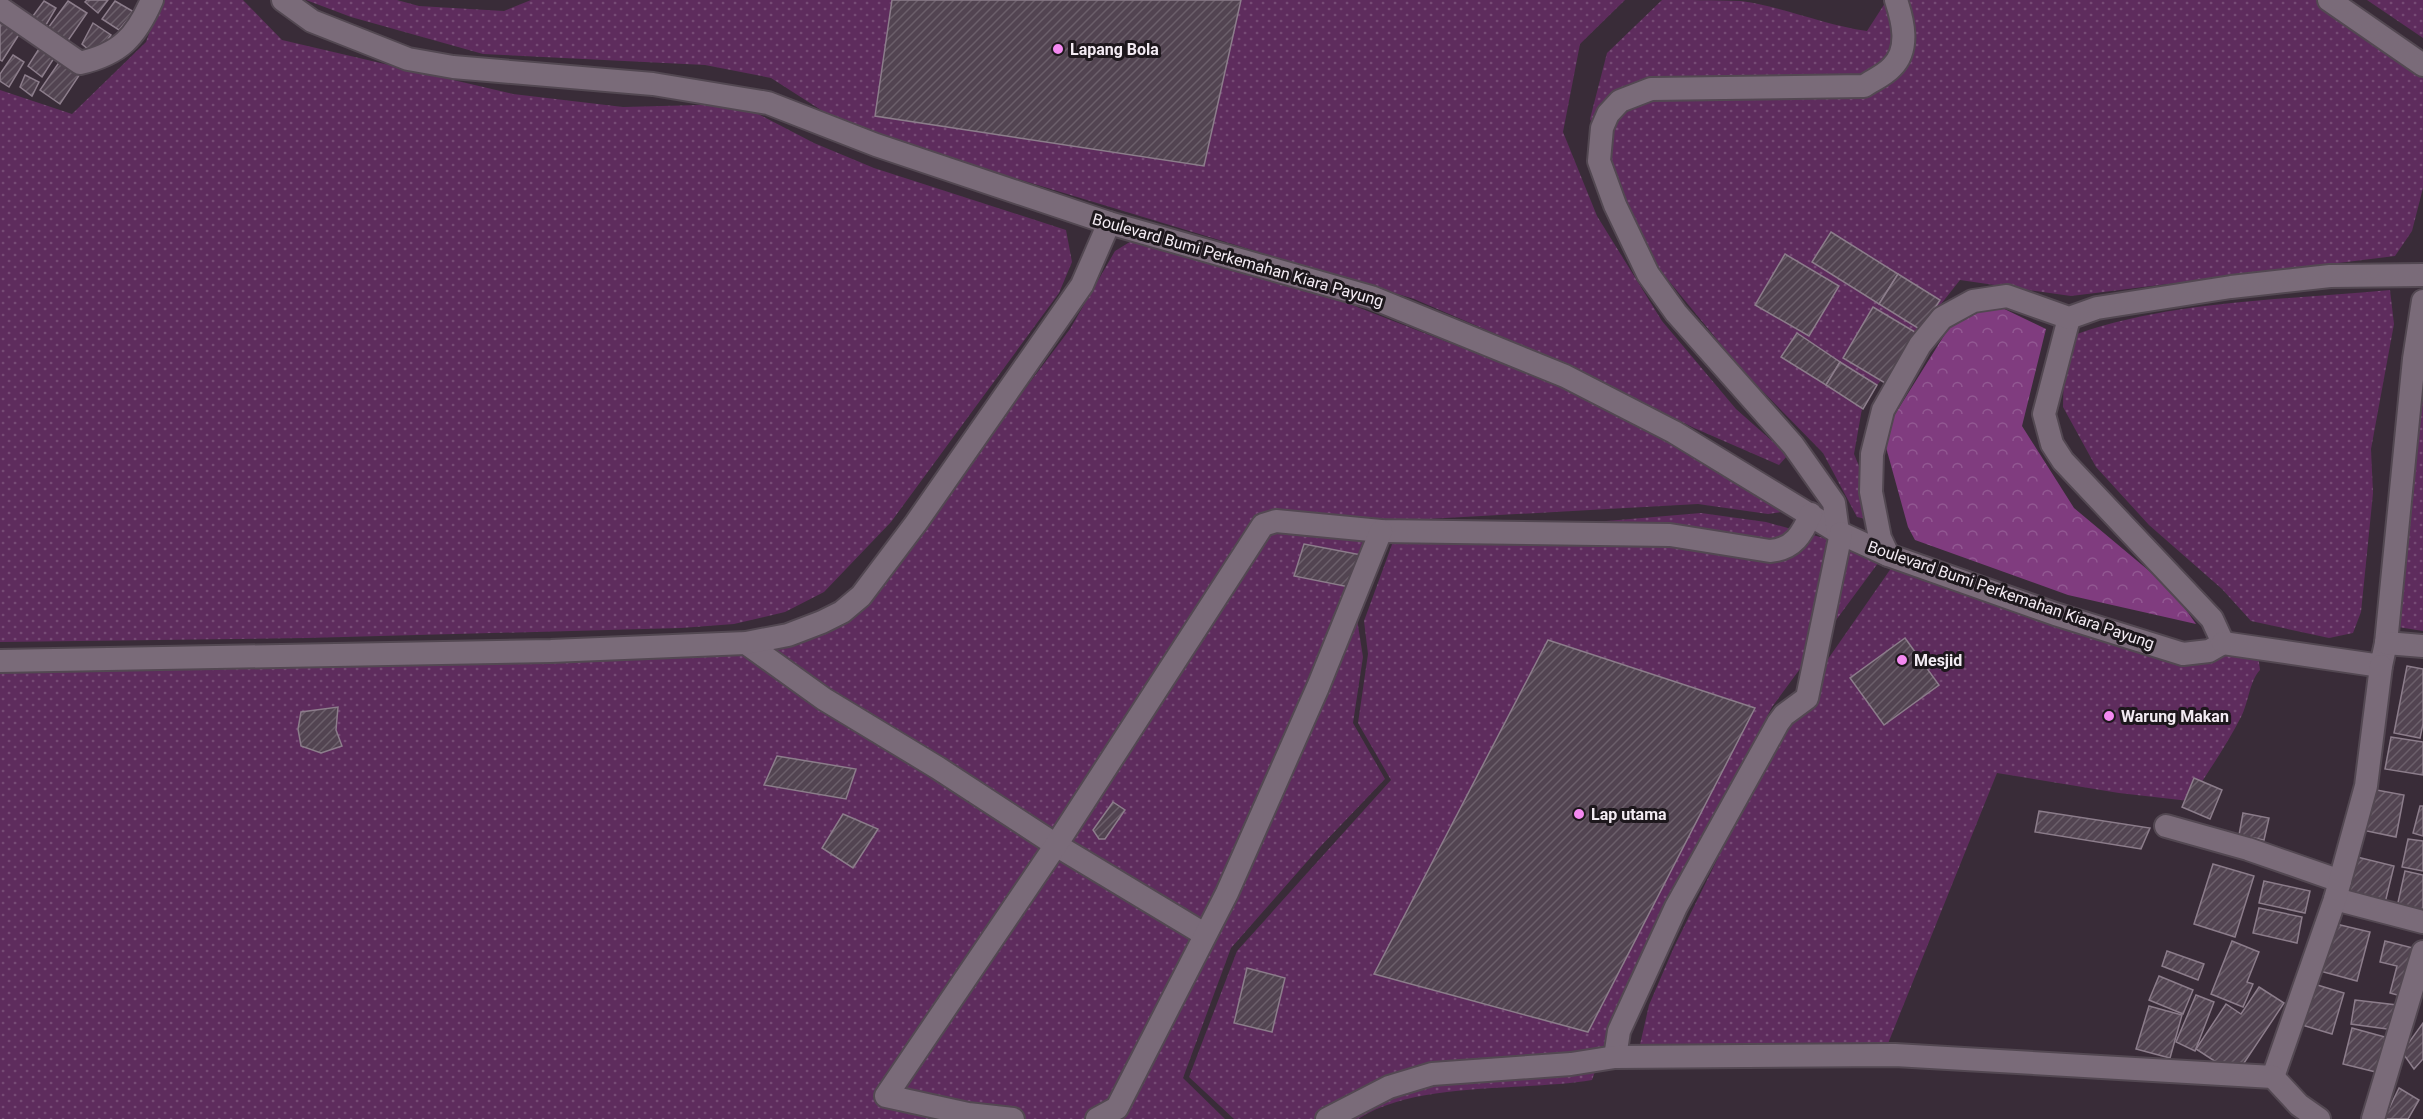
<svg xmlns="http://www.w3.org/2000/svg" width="2423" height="1119" viewBox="0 0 2423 1119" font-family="Roboto,sans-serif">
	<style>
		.grass { fill: url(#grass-dots) }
		.forest { fill: url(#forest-crowns) }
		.building { fill: url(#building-hatch); stroke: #8c7d8b; stroke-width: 1.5 }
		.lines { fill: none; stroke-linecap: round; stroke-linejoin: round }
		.minor-casing { stroke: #534852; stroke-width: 26 }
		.minor { stroke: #7a6b79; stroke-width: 22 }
		.poi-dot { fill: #f489f1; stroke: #1d171c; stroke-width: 2 }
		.labels { text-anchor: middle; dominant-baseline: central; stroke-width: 6; stroke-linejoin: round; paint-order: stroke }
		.poi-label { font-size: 16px; font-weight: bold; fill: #f3ebf3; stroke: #1d171c; text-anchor: start }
		.street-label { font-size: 16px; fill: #f3ebf3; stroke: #1d171c }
	</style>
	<defs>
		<pattern id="grass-dots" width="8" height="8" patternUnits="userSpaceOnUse" patternTransform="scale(1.5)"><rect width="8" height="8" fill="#5e2c5d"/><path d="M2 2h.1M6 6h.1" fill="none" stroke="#764b75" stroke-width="1.8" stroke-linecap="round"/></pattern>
		<pattern id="forest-crowns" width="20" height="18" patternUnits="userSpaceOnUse" patternTransform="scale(1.5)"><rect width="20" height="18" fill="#803c7f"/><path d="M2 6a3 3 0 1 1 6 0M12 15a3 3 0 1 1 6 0" fill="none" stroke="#925892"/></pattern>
		<pattern id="building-hatch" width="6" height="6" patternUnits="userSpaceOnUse" patternTransform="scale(1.5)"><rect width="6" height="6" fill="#524451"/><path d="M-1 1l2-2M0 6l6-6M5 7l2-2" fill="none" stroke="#6b5f6a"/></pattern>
	</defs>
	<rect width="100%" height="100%" fill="#392c38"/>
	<g class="grass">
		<polygon points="158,0 243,0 282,40 513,94 623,107 739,104 814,143 874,168 1066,230 1072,262 1059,293 891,522 824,592 785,612 734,624 681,628 307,638 0,642 0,90 72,114 146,42 155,17"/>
		<polygon points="306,0 397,0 419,6 504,11 531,0 1625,0 1580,44 1563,132 1597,216 1662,321 1736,409 1788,455 1779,465 1694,428 1568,365 1414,299 849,128 771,78 705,65 483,54 351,17"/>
		<path d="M1662,0C1687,0 1715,0 1741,1C1784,7 1824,25 1867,31L1887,0H2326L2423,73V188L2412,231L2395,256L2071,296L1960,280L1863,403L1854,454L1883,523L1857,517L1823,453L1742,370L1659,269L1620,195L1590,119L1607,53Z"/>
		<polygon points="2367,0 2423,0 2423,38"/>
		<polygon points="1133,240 1334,298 1579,393 1791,501 1789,511 1768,514 1698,504 1392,521 1357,619 1363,657 1353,723 1385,779 1319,848 1231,948 1183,1078 1225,1119 0,1119 0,670 731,655 770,649 849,602 988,438 1070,329 1115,251"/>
		<path d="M2390,290L2394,324L2371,449L2373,493L2367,553L2361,612L2353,633L2329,638L2251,621L2222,589L2149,525L2096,467L2063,407L2064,358L2077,334C2174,300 2289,300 2390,290Z"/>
		<polygon points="2423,337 2423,631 2398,627"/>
		<path d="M1701,513L1766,522L1884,555L1772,707L1617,1008L1592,1080C1522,1092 1418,1080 1358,1119H1234L1189,1077L1237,951L1391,780L1358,723L1368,654L1364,621L1394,539Z"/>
		<path d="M1901,554L2054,617L2242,657L2258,655L2260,670C2249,682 2249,702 2241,717C2226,746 2207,774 2189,801L2119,793L1997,773L1887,1046L1639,1049L1649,1005L1674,947L1787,718Z"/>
	</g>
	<polygon class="forest" points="1975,304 1994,304 2046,329 2022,426 2074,508 2172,590 2196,624 2068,595 1915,540 1908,527 1884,440 1892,419 1950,326"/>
	<g class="building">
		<polygon points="87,0 108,0 98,13 85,2"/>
		<polygon points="892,0 1241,0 1204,166 875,116"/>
		<polygon points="44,1 56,8 43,30 30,20"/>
		<polygon points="68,1 87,13 67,42 48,28"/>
		<polygon points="115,1 134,12 119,30 102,19"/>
		<polygon points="0,22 20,33 2,61 0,60"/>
		<polygon points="93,23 111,35 96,56 82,44"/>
		<polygon points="42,44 56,55 42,77 28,66"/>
		<polygon points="13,55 24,62 9,87 0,81 0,74"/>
		<polygon points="60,61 80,74 60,104 40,90"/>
		<polygon points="25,75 39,82 32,96 20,87"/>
		<polygon points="1831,232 1898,274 1879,304 1812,262"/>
		<polygon points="1785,254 1839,286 1809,336 1755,305"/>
		<polygon points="1898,274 1940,300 1921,330 1879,304"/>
		<polygon points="1873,307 1915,332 1885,383 1843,358"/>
		<polygon points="1797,333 1840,362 1826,385 1781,357"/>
		<polygon points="1840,362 1877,385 1863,409 1826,385"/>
		<polygon points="1304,544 1367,556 1354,588 1294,576"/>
		<polygon points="1905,638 1939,685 1884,725 1850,678"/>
		<polygon points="1548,640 1755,708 1588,1032 1374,974"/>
		<polygon points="2407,666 2423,669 2423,724 2420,738 2394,733"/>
		<polygon points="338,707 336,730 342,746 321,753 301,746 298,729 301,712"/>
		<polygon points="2391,737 2423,742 2423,775 2385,769"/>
		<polygon points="777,756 856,769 846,799 764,785"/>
		<polygon points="2194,778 2222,790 2210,819 2182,807"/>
		<polygon points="2371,789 2404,795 2396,837 2362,830"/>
		<polygon points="1113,802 1125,810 1105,839 1099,839 1093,830"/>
		<polygon points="2420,806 2423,806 2423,836 2413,833"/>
		<polygon points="2039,811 2150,828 2141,849 2035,832"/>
		<polygon points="2243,813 2269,818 2264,840 2239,835"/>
		<polygon points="843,814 878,829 853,868 822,848"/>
		<polygon points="2408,839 2423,841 2423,871 2402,867"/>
		<polygon points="2353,856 2394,866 2384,907 2343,898"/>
		<polygon points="2213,864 2254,876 2235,937 2194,924"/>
		<polygon points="2405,871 2423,875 2423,913 2397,907"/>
		<polygon points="2264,881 2310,891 2305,913 2259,903"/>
		<polygon points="2259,908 2302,917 2297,943 2253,933"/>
		<polygon points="2332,923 2370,932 2357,981 2320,971"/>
		<polygon points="2232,941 2259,952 2247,982 2253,984 2243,1007 2211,994"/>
		<polygon points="2385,941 2417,949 2405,997 2390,993 2397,966 2380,962"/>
		<polygon points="2167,951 2204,964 2198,980 2162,966"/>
		<polygon points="1247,968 1285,978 1272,1032 1234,1023"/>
		<polygon points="2159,976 2193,990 2183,1014 2149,1000"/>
		<polygon points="2314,984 2344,993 2332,1034 2302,1025"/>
		<polygon points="2259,987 2284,1003 2236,1075 2196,1049 2226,1004 2241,1014"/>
		<polygon points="2196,995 2214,1002 2195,1051 2176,1042"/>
		<polygon points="2355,1000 2397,1005 2394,1030 2351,1024"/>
		<polygon points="2149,1006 2182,1015 2170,1058 2136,1049"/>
		<polygon points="2423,1023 2423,1059 2414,1069 2402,1052"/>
		<polygon points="2352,1028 2385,1037 2376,1072 2343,1064"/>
		<polygon points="2399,1088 2419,1100 2408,1119 2384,1119"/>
	</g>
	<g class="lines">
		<defs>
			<g id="minor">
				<polyline points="283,0 312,21 408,59 453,67 653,84 768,103 876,145 1109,223 1371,297 1565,376 1674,432 1838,532 1888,555 2055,614 2183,654 2209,651 2223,643"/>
				<polyline points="2329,0 2423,65"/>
				<path d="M0,8L80,63C120,54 136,37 152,0"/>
				<polyline points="2069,318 2044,414 2052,444 2063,461 2212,619 2223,643"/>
				<path d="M1838,532L1834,503L1793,445L1676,313L1648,274L1615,205L1599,161L1602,128L1608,114L1620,101L1651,89L1864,86C1873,80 1885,75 1892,67C1910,49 1903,21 1896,0"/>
				<polyline points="1888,555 1880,538 1871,492 1872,454 1883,410 1920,345 1942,318 1973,301 2007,296 2069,318 2097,308 2231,287 2330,276 2423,275"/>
				<polyline points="746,643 824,699 938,768 1056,845 1204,934"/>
				<polyline points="2223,643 2381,666 2386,643 2414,359 2423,301"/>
				<polyline points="2386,643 2423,646"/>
				<polyline points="0,661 551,651 746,643 788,635 822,622 842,612 861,596 916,523 1082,285 1109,223"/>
				<polyline points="2166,826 2248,849 2340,881"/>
				<polyline points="2335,899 2423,922"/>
				<polyline points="1615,1057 1619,1031 1676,907 1778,723 1784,715 1807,698 1841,533"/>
				<polyline points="2273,1077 2335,899 2366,786 2381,666"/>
				<path d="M1013,1119L968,1114L886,1096L1056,845L1263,525L1276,521L1381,531L1670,535L1770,551C1794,549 1802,534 1811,514"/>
				<polyline points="1097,1119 1117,1108 1227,893 1318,687 1381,531"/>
				<polyline points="1327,1119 1389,1087 1432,1074 1571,1064 1615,1057 1895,1055 2273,1077 2299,1105 2319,1119"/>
				<polyline points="2373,1119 2423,952"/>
			</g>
		</defs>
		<use href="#minor" class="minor-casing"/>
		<use href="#minor" class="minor"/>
	</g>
	<g class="poi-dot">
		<circle cx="1058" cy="49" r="6"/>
		<circle cx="1902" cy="660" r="6"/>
		<circle cx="2109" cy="716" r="6"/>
		<circle cx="1579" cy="814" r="6"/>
	</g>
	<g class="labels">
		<g class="poi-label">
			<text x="1070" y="49">Lapang Bola</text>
			<text x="1914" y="660">Mesjid</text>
			<text x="2121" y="716">Warung Makan</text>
			<text x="1591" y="814">Lap utama</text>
		</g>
		<g class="street-label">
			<text transform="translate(1238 260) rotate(16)">Boulevard Bumi Perkemahan Kiara Payung</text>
			<text transform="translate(2011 595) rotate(19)">Boulevard Bumi Perkemahan Kiara Payung</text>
		</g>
	</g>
</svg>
